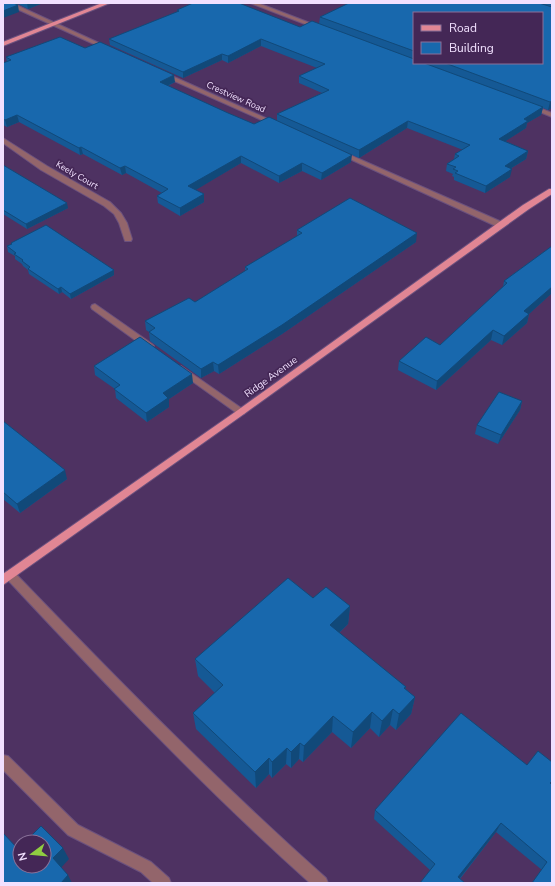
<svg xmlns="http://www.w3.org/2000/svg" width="555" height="886" viewBox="0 0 555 886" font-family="'Nunito Sans',sans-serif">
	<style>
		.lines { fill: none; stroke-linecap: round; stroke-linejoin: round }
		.minor-casing { stroke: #6b517e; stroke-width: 2 }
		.major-casing { stroke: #6b517e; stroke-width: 2 }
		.minor { fill: #93656b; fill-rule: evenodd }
		.major { fill: #e18694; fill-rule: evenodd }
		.wall { fill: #155995; fill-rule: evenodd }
		.shaded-wall { fill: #114979 }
		.building { fill: #1868ad; stroke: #114979 }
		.labels { text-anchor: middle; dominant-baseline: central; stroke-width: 3.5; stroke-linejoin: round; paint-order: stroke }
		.far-street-label { font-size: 9px; fill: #f1e0fe; stroke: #442756 }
		.street-label { font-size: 10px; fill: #f1e0fe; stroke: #442756 }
	</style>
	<rect width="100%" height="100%" fill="#4e3262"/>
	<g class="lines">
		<defs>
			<g id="minor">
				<polygon points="4,3 12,3 112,49 107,50"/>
				<polygon points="250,3 258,3 323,28 318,29"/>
				<polygon points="163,72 279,124 280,125 275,126 161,75 160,74"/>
				<polygon points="528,105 532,105 552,113 552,117 528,107"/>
				<polygon points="3,138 47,166 110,202 121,213 127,223 132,239 131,241 125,241 119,223 114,214 104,206 41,170 3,143"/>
				<polygon points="341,151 504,223 505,225 501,227 498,227 339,154 337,153"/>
				<polygon points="95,304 152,344 154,346 152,348 146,348 92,309 91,307 92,305"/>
				<polygon points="181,366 244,410 246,412 244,414 238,414 178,371 176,369 178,367"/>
				<path d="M10,570L14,572C115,677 217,781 326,878L328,883H310C203,787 104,683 6,578L4,575L6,572Z"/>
				<polygon points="3,755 8,756 78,825 151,862 169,878 171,883 153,883 141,872 68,835 3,770"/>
			</g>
			<g id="major">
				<polygon points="102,3 110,3 3,46 3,42"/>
				<polygon points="549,189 552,189 552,194 529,209 244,414 3,585 3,574 238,410 523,205"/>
			</g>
		</defs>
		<use href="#minor" class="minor-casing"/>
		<use href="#major" class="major-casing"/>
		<use href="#minor" class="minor"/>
		<use href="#major" class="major"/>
	</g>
	<g class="wall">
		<polygon points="16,3 43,3 28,9"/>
		<path d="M349,3H552V108L548,110L543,108L541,115L527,123L526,128L505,141L528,151L526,159L510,169V177L485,193L454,180V177L452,176L453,174L446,171L447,164L454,159L455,154L463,150L407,128L359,158L277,121V114L322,93L299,83V76L317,68L261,46L228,63L222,60L183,78L110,45L109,39L177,12V10L300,27L319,24L320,17ZM414,13L542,63H414Z"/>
		<polygon points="85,48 175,82 168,86 228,113 254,124 351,162 321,180 302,171 279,183 241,163 195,190 204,194 204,202 180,216 158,203 157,196 162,193 126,173 122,175 83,154 80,155 19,122 7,127 3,125 3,63 7,62 6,57"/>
		<polygon points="3,165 68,208 27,229 3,214"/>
		<polygon points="297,230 416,242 282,334 219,374 214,371 201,378 150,341 149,332 146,330 145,321 195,302 245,272 245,267 297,236"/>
		<polygon points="11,243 114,270 114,275 71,299 62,292 59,294 29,274 28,270 23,266 22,264 15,259 15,256 8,252 7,246 11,244"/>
		<polygon points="552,246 552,293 529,314 527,323 502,345 491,340 436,390 398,370 399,361 440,345 503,287 504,281"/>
		<polygon points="94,366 193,383 169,399 169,407 147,422 116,398 115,389 95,375"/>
		<polygon points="522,401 520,410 498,444 475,434 477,425"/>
		<polygon points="3,421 67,479 20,513 3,499"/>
		<polygon points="313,598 350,606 348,624 339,633 406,687 405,689 415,697 411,714 396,730 390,725 379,737 370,728 351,748 332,732 303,762 299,759 291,768 286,764 272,778 269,774 256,788 196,729 193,713 215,693 198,676 195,659"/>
		<polygon points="551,784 552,883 542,870 496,832 460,879 430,870 374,819 375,810"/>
	</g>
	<g class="shaded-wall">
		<polygon points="27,3 43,3 28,9"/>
		<polygon points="18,5 19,12 3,18 3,11"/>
		<polygon points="261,39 261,46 228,63 228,56"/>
		<polygon points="222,54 222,60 183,78 183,72"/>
		<polygon points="174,75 175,82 160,89 160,82"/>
		<polygon points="552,101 552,108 548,110 550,102"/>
		<polygon points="543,107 541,115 527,123 526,128 498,146 499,139 524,119"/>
		<polygon points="17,115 19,122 7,127 5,120"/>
		<polygon points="408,121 407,128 359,158 359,150"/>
		<polygon points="81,147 83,154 80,155 79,148"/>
		<polygon points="528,151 526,159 503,173 505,166"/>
		<polygon points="352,155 351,162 321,180 322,173"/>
		<polygon points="241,156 241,163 189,194 188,186"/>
		<polygon points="302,163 302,171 279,183 279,176"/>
		<polygon points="125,166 126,173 122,175 120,168"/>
		<polygon points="512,169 510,177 485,193 486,186"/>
		<polygon points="204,194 204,202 180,216 180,208"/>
		<polygon points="67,203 68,208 27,229 26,224"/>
		<polygon points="417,233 416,242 282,334 219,374 218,365"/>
		<polygon points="114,270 114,275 71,299 70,294"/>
		<polygon points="61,287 62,292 59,294 58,289"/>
		<polygon points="552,287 552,293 529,314 527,323 502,345 504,336 524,311"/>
		<polygon points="493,330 491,340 436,390 437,381"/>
		<polygon points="213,362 214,371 201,378 201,369"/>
		<polygon points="192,374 193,383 169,399 169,407 147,422 146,413 163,393"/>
		<polygon points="522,401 520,410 498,444 501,435"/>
		<polygon points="65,470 67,479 20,513 17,504"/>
		<polygon points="350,606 348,624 328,643 330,625"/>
		<polygon points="415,697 411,714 396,730 399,714"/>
		<polygon points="393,709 390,725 379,737 382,721"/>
		<polygon points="372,712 370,728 351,748 353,732"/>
		<polygon points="333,716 332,732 303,762 304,746"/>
		<polygon points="300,743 299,759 291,768 291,752"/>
		<polygon points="287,748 286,764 272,778 272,762"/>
		<polygon points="269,758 269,774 256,788 255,772"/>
		<polygon points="501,823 496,832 456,883 458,877"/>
		<polygon points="63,848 69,859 59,870 53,858"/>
		<polygon points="68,875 72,883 61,883"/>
	</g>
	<g class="building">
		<polygon points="3,3 13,3 18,5 3,11"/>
		<polygon points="193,3 239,3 300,27 312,21 414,59 414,63 424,63 543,107 524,119 528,121 499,139 528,151 505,166 512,169 486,186 455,173 458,171 453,169 456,167 447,164 459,156 455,154 470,145 408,121 359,150 277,114 329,90 299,76 325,64 261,39 228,56 222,54 183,72 109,39 179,11 177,10"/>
		<polygon points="349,3 539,3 552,7 552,101 550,102 445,63 542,63 542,13 414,13 414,51 320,17"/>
		<polygon points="60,37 85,48 100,42 174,75 160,82 228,113 254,124 269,117 352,155 322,173 302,163 279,176 241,156 188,186 204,194 180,208 157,196 168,189 125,166 120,168 81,147 79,148 17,115 5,120 3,119 3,63 11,60 6,57"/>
		<polygon points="3,165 67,203 26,224 3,210"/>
		<polygon points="350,198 417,233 282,325 218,365 213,362 201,369 149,332 155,328 145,321 189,298 195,302 248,269 245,267 302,233 297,230"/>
		<polygon points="46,225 114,270 70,294 61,287 58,289 28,269 30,267 22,261 23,260 14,254 16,253 7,246 12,244 11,243"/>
		<polygon points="552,246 552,287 524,311 529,314 504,336 493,330 437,381 399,361 426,337 440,345 507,283 504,281"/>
		<polygon points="140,337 192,374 163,393 168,398 146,413 114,389 120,385 94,366"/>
		<polygon points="499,392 522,401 501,435 477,425"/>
		<polygon points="3,421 65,470 17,504 3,492"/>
		<polygon points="288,578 313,598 326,587 350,606 330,625 406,687 404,688 415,697 399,714 393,709 382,721 372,712 353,732 333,716 304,746 300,743 291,752 287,748 272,762 269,758 255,772 193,713 223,685 195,659"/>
		<polygon points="461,713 527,765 538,751 552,762 552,781 550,783 552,785 552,883 532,883 547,862 501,823 458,877 465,883 420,883 435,864 375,810"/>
		<polygon points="41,826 63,848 53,858 68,875 61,883 3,883 3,833 18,849 20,847 20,866 44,866 44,842 25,842"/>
	</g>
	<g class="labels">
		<g class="far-street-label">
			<text transform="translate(236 97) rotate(24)">Crestview Road</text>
			<text transform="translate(77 175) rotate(30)">Keely Court</text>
		</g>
		<g class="street-label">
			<text transform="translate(271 377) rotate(-36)">Ridge Avenue</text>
		</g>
	</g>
	<rect width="555" height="886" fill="none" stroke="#f1e0fe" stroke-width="8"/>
	<rect x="413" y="12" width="130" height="52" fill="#442756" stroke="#897199"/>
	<rect x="421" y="25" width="20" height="6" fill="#e18694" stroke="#897199"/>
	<text x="449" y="32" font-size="12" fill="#f1e0fe">Road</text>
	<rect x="421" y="42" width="20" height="12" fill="#1868ad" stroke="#897199"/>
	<text x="449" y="52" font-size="12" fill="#f1e0fe">Building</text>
	<g transform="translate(32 854) rotate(254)"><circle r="19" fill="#442756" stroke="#897199"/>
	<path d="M0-3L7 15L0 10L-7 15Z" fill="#90cd41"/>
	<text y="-6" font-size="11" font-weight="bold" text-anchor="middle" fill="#f1e0fe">N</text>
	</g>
</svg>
